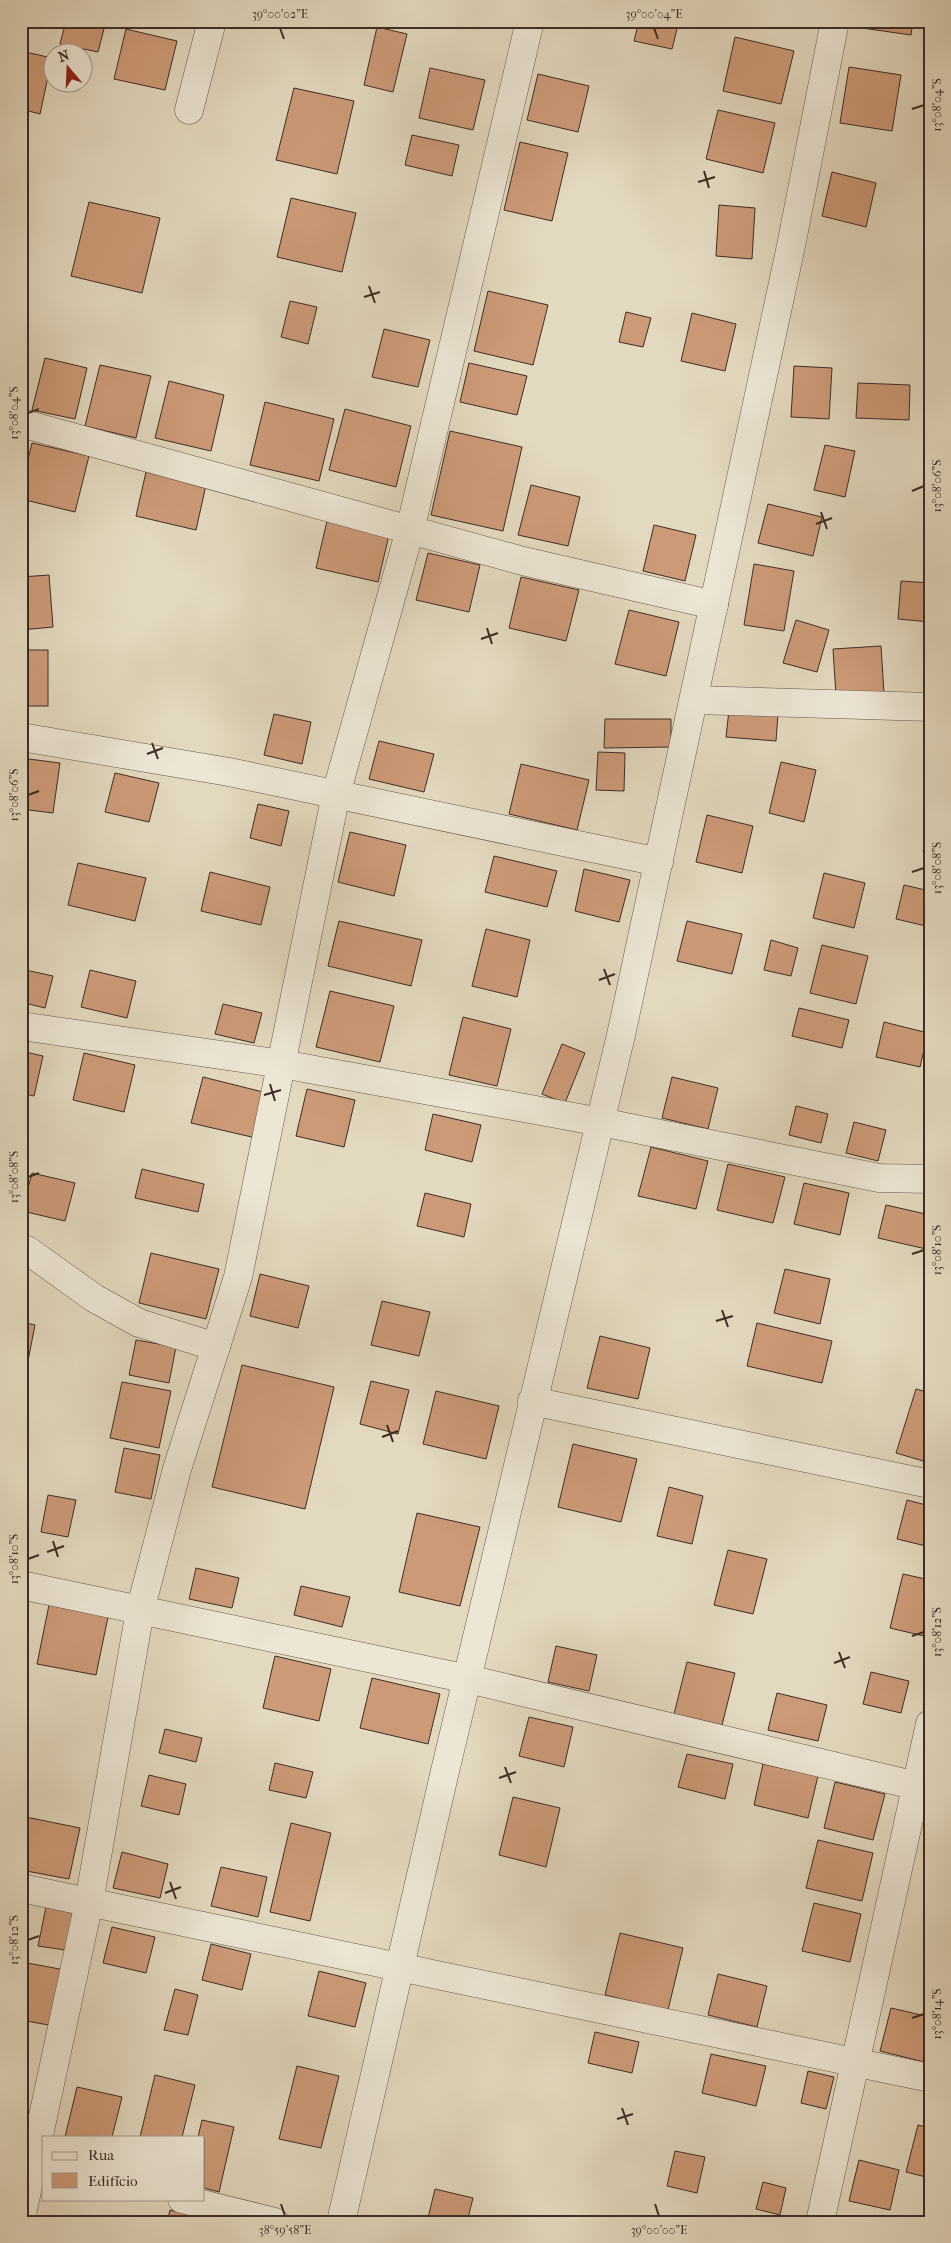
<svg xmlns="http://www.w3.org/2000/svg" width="951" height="2243" viewBox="0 0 951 2243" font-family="'IM FELL French Canon',serif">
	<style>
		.building { fill: #cd9a78; stroke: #3c2d26 }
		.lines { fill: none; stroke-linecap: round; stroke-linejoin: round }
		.minor-casing { stroke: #66584c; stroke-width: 29 }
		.minor { stroke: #ede6d5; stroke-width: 28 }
		.ticks { fill: none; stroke: #3c2d26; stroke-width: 2 }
		.neatline { fill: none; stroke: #3c2d26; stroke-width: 2 }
		.ticks-label { font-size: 12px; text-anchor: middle; fill: #3c2d26 }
	</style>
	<rect width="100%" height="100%" fill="#e3d9bf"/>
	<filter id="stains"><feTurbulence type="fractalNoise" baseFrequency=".004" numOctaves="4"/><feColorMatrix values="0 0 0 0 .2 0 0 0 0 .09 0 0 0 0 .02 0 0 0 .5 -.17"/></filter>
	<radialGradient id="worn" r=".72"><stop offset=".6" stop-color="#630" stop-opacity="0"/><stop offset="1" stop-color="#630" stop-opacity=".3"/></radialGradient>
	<g class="building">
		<polygon points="66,21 106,21 98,52 60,44"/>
		<polygon points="639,21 679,21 672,49 634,41"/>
		<polygon points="863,21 913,21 911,35 862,28"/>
		<polygon points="377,27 407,34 393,92 364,85"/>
		<polygon points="126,29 177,41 165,90 114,79"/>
		<polygon points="735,37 794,51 781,104 723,91"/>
		<polygon points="21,51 52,58 40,114 21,109"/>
		<polygon points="849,67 901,75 892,131 840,123"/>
		<polygon points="430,68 485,80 473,130 419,118"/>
		<polygon points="538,74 589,86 578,132 527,120"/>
		<polygon points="294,88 354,101 337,174 276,160"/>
		<polygon points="718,110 775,123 763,173 706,159"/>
		<polygon points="412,135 459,145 452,176 405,165"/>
		<polygon points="520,142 568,153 552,221 504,210"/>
		<polygon points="832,172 876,183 866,227 822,216"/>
		<polygon points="291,198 356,213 342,272 277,257"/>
		<polygon points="89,202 160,218 142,293 71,276"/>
		<polygon points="21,204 26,205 21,225"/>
		<polygon points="719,205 755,208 752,259 716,256"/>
		<polygon points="488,291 548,305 533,365 474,351"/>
		<polygon points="290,301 317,307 308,344 281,337"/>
		<polygon points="626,312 651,318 643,347 619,342"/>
		<polygon points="692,313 736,324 725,371 681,361"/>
		<polygon points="384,329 430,340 418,387 372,377"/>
		<polygon points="45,358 87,368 75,419 32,410"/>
		<polygon points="469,363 527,376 517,415 460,402"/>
		<polygon points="100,365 151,376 136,438 85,426"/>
		<polygon points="794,366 832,368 829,419 791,417"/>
		<polygon points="169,381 224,395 211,451 155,438"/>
		<polygon points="858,383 910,385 909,420 856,418"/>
		<polygon points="265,402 334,419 319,481 250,465"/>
		<polygon points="345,409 411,426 396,487 329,470"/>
		<polygon points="450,431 522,447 503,531 431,515"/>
		<polygon points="924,438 930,438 930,488 925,488"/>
		<polygon points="32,443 89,456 75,512 21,499 21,488"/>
		<polygon points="825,445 855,451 845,497 814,490"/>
		<polygon points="146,472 206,485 196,530 136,516"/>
		<polygon points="531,485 580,497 568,546 518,535"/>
		<polygon points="768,504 822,517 813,556 758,543"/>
		<polygon points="327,521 389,535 378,582 316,568"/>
		<polygon points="654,525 696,535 685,581 643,571"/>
		<polygon points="428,553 480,565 469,612 416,600"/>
		<polygon points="754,564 794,571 784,631 744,625"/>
		<polygon points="49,575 53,627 21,630 21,577"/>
		<polygon points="521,577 579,590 566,641 509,628"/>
		<polygon points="901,581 930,583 930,622 898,619"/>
		<polygon points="629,610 679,622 666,676 615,664"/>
		<polygon points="796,620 829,630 817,672 783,663"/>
		<polygon points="881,646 884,693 836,696 833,649"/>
		<rect x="21" y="650" width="27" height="56"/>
		<polygon points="729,710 778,714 776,741 726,737"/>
		<polygon points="274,714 311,722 302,764 264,755"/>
		<polygon points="605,719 671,719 671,747 604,748"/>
		<polygon points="379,741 434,754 424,792 369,779"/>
		<polygon points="598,752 625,753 624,791 596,790"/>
		<polygon points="21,758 60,763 53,813 21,809"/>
		<polygon points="781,762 816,770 804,822 769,813"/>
		<polygon points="521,764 589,780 577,830 509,814"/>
		<polygon points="115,773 159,783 149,822 105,812"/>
		<polygon points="258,804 289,811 281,846 250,838"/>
		<polygon points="707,815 753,826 742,873 696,862"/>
		<polygon points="930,823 930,853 923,852"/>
		<polygon points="350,832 406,845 394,896 338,882"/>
		<polygon points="494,856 557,871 547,907 485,892"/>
		<polygon points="78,863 146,878 135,921 68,905"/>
		<polygon points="584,869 630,880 619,922 575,911"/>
		<polygon points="210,872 270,887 261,925 201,911"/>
		<polygon points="824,873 865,883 854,928 813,918"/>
		<polygon points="904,885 930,891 930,927 896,919"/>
		<polygon points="339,921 422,940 411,986 328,966"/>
		<polygon points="687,921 742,934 732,974 677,961"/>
		<polygon points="486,929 530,940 517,997 472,986"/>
		<polygon points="771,940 798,948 791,976 764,970"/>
		<polygon points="822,945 868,956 856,1004 810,993"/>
		<polygon points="21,969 53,976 45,1008 21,1002"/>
		<polygon points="90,970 136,981 127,1018 81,1007"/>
		<polygon points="330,991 394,1006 380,1062 316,1047"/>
		<polygon points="223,1004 262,1013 254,1043 215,1034"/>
		<polygon points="799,1008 849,1020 842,1048 792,1036"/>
		<polygon points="463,1017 511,1029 497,1086 449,1075"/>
		<polygon points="884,1022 928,1033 920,1067 876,1057"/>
		<polygon points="562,1044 585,1053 565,1103 542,1094"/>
		<polygon points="21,1051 43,1056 34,1096 21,1093"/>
		<polygon points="84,1053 135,1065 124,1112 73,1100"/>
		<polygon points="203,1077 267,1093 256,1138 191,1123"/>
		<polygon points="672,1077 718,1088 708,1129 662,1118"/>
		<polygon points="307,1089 355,1100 344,1147 296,1136"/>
		<polygon points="796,1106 828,1114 821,1143 789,1135"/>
		<polygon points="433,1114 481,1125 472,1162 425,1150"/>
		<polygon points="854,1122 886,1130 878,1161 846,1153"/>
		<polygon points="651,1147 708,1161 696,1209 638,1196"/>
		<polygon points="728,1164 785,1177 773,1223 717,1210"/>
		<polygon points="142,1169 204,1184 198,1212 135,1198"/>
		<polygon points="32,1173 75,1183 65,1221 22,1211"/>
		<polygon points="804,1183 849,1193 840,1235 794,1224"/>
		<polygon points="425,1193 471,1204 464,1237 417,1226"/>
		<polygon points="886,1205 930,1215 930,1233 926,1249 878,1238"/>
		<polygon points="151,1253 219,1269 206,1319 139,1303"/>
		<polygon points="785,1269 830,1279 820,1324 774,1313"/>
		<polygon points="260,1274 309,1286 298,1328 250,1316"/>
		<polygon points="382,1301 430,1312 419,1356 371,1345"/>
		<polygon points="21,1322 35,1325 26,1371 21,1370"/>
		<polygon points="757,1323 832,1341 822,1383 747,1366"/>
		<polygon points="600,1336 650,1348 638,1399 587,1388"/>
		<polygon points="136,1340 176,1347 169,1383 129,1375"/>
		<polygon points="242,1365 334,1387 305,1509 212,1487"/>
		<polygon points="371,1381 409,1390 398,1434 360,1424"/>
		<polygon points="122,1382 171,1391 159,1448 110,1438"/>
		<polygon points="916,1389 930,1393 930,1463 896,1453"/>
		<polygon points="436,1391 499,1406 486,1459 423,1444"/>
		<polygon points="573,1444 637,1459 621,1522 558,1507"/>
		<polygon points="124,1448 160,1455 151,1499 115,1492"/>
		<polygon points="669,1487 703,1496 692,1544 657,1536"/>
		<polygon points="48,1495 76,1500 68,1537 41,1532"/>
		<polygon points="907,1500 930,1506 930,1547 897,1539"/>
		<polygon points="417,1513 480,1527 460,1606 399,1592"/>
		<polygon points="728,1550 767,1559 753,1614 714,1605"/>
		<polygon points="196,1568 239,1578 232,1608 189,1599"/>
		<polygon points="903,1574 930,1580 928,1637 890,1628"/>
		<polygon points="301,1586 350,1597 342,1627 294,1615"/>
		<polygon points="49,1605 108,1617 96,1675 37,1664"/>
		<polygon points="556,1646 597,1655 589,1691 548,1682"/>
		<polygon points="275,1656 331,1669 319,1721 263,1708"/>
		<polygon points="687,1662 735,1673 722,1725 674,1714"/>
		<polygon points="871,1672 909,1681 901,1713 863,1704"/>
		<polygon points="372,1678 440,1694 428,1744 360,1728"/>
		<polygon points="777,1693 827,1705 818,1741 768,1730"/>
		<polygon points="529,1717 573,1727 564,1767 519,1756"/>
		<polygon points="165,1729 202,1738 196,1762 159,1753"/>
		<polygon points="687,1754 733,1764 725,1799 678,1787"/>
		<polygon points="275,1763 313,1772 306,1798 269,1790"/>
		<polygon points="763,1764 818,1776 808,1818 754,1805"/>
		<polygon points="149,1775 186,1784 179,1815 141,1806"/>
		<polygon points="835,1782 885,1794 873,1840 824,1828"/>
		<polygon points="513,1797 560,1808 546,1867 499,1855"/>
		<polygon points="21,1816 80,1828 69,1879 21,1870"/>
		<polygon points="291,1823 331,1833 310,1921 270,1912"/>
		<polygon points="818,1840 873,1853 862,1901 806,1888"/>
		<polygon points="122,1852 168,1864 160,1898 113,1888"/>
		<polygon points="221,1867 267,1877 258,1917 211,1906"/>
		<polygon points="814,1903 861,1914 850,1962 802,1951"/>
		<polygon points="46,1907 73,1913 65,1950 38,1946"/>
		<polygon points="112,1927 155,1937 146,1973 103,1963"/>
		<polygon points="620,1933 683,1948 668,2010 605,1995"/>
		<polygon points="211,1944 251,1954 242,1990 202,1980"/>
		<polygon points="22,1962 65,1970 54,2026 21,2020"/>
		<polygon points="319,1971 366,1983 355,2027 308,2016"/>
		<polygon points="718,1974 767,1986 757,2027 708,2015"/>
		<polygon points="175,1989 198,1995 188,2035 164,2030"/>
		<polygon points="891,2008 930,2017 930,2036 924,2062 880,2051"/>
		<polygon points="595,2032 639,2042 632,2073 588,2063"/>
		<polygon points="711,2054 766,2066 756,2106 702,2093"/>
		<polygon points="297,2066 339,2076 321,2148 279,2139"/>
		<polygon points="808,2071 834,2077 826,2109 801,2103"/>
		<polygon points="155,2075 195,2085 182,2137 140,2137"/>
		<polygon points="21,2081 27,2082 21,2110"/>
		<polygon points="77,2087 122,2097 112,2137 65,2137"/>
		<polygon points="202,2120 234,2127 219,2192 204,2188 204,2137 198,2137"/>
		<polygon points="918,2125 930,2128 930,2178 906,2172"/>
		<polygon points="675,2151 705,2157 697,2193 667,2186"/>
		<polygon points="859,2160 899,2170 890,2210 849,2201"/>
		<polygon points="763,2182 786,2188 780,2215 756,2209"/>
		<polygon points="435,2189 473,2198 467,2222 427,2222"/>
		<polygon points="170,2210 207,2218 206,2222 167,2222"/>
	</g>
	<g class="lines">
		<defs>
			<g id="minor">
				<polyline points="189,110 212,21"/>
				<polyline points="21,423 523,561 714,605"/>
				<polyline points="694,700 930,707"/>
				<polyline points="21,737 229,772 659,862"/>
				<polyline points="21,1026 282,1064 601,1122 879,1178 930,1179"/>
				<polyline points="21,1248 27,1250 94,1298 139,1323 216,1347"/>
				<polyline points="532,1401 930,1484"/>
				<polyline points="21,1585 468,1679 930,1789"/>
				<polyline points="21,1888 930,2078"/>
				<polyline points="182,2199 275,2222"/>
				<polyline points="21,2219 89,1902 140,1611 177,1469 238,1277 336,794 410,530 530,21"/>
				<polyline points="341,2222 445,1771 621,1035 791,246 835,21"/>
				<polyline points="820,2222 930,1724"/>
			</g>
		</defs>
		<use href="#minor" class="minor-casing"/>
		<use href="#minor" class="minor"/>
	</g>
	<path class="ticks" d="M280,28L284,39M654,28L658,39M912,109L924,105M704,171L709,188M698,182L715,177M369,286L375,303M364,297L380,292M28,413L39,409M912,491L924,486M821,512L827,529M816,524L832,518M487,628L492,644M481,639L498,633M152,743L158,759M147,754L163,748M28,795L39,791M912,872L924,868M604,969L610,985M599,980L615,974M270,1084L275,1101M264,1095L281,1090M28,1177L39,1173M912,1254L924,1250M722,1310L728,1327M716,1321L733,1316M387,1425L393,1442M382,1437L398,1431M53,1541L58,1557M47,1552L64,1546M28,1559L39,1555M912,1636L924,1632M839,1652L845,1668M834,1663L850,1657M505,1767L511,1783M499,1778L516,1772M170,1882L176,1899M165,1893L181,1887M28,1940L39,1936M912,2018L924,2014M622,2108L628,2125M617,2119L633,2114M281,2204L285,2216M655,2204L659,2216"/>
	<rect width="951" height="2243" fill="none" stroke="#e3d9bf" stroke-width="55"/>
	<rect x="42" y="2136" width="162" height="65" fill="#ede6d5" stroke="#a69c8f"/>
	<rect x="52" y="2152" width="25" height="8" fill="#ede6d5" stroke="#a69c8f"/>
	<text x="88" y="2160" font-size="15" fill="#3c2d26">Rua</text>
	<rect x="52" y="2173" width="25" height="15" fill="#cd9a78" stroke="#a69c8f"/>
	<text x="88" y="2186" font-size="15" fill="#3c2d26">Edifício</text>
	<g transform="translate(68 68) rotate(341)"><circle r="24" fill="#ede6d5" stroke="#a69c8f"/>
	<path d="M0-4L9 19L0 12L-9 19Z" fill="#8f2418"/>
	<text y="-8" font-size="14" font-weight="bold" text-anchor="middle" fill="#3c2d26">N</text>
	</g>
	<rect x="28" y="28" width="896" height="2188" class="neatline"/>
	<g class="ticks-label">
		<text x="280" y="18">39°00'02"E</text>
		<text x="654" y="18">39°00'04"E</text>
		<text transform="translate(937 105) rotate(-90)" y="4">13°08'04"S</text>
		<text transform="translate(14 413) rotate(-90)" y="4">13°08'04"S</text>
		<text transform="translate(937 486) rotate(-90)" y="4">13°08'06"S</text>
		<text transform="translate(14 795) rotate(-90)" y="4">13°08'06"S</text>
		<text transform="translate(937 868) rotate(-90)" y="4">13°08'08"S</text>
		<text transform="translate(14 1177) rotate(-90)" y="4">13°08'08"S</text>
		<text transform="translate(937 1250) rotate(-90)" y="4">13°08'10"S</text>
		<text transform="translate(14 1559) rotate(-90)" y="4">13°08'10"S</text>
		<text transform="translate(937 1632) rotate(-90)" y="4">13°08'12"S</text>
		<text transform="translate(14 1940) rotate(-90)" y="4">13°08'12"S</text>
		<text transform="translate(937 2014) rotate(-90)" y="4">13°08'14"S</text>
		<text x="285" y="2234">38°59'58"E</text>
		<text x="659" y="2234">39°00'00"E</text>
	</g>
	<rect width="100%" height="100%" filter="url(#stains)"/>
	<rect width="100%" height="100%" fill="url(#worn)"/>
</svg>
